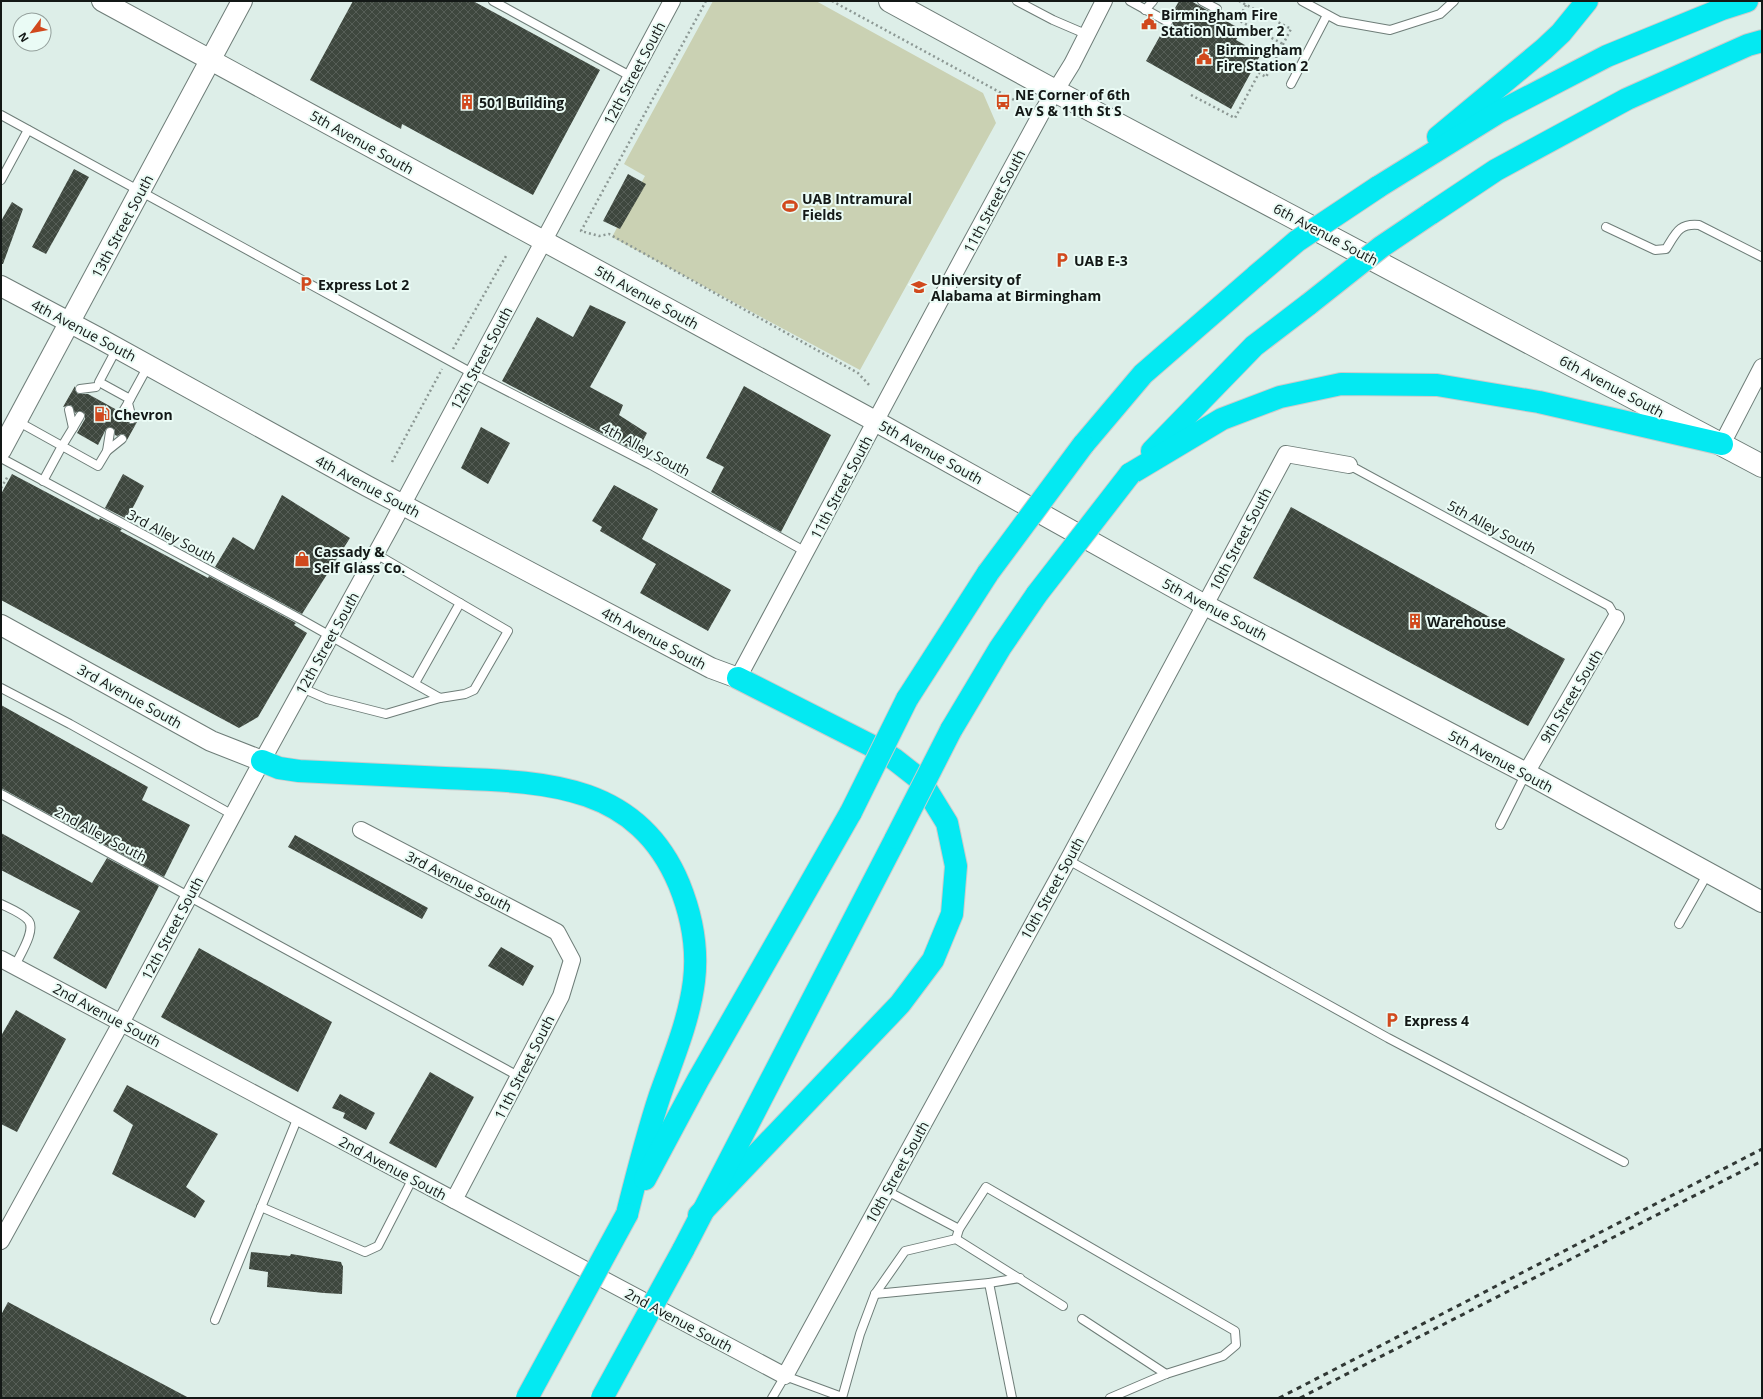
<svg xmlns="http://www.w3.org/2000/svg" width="1763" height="1399" viewBox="0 0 1763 1399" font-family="'Open Sans',sans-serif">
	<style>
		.green { fill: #cad1b3 }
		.building { fill: url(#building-cross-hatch) }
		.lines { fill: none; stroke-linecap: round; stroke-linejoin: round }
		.service-casing { stroke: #6e7d78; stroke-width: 10 }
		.minor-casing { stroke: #6e7d78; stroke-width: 18 }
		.tertiary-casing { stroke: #6e7d78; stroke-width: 22 }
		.secondary-casing { stroke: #6e7d78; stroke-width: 24 }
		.motorway-casing { stroke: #cbcccc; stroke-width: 24 }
		.path { stroke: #8c9894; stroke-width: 2.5; stroke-dasharray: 2 3; stroke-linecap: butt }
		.service { stroke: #fff; stroke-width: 8 }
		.minor { stroke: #fff; stroke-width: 16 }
		.tertiary { stroke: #fff; stroke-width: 20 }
		.secondary { stroke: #fff; stroke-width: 22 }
		.motorway { stroke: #04e9f2; stroke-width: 22 }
		.rail { stroke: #313835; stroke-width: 3; stroke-dasharray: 5 5; stroke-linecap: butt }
		.motorway-bridge-casing { stroke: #cbcccc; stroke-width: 24; stroke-linecap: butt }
		.motorway-bridge { stroke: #04e9f2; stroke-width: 22 }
		.labels { text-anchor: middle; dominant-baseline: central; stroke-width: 4; stroke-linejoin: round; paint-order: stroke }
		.poi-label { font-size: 14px; font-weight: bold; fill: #131816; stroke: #eafbf5; text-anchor: start }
		.street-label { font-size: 14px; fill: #131816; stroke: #eafbf5 }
	</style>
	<defs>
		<pattern id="building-cross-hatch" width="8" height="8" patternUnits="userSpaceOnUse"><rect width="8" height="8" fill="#3e473e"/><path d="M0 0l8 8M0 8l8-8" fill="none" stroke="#565e57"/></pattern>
	</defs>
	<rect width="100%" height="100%" fill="#ddeee8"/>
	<polygon class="green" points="713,1 816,1 983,93 996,123 860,370 612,237 645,176 624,164"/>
	<g class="building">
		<polygon points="353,1 473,1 600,70 533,195 402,124 401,129 310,80"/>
		<polygon points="1179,1 1191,1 1242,30 1236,40 1261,54 1231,109 1146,61 1165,27 1168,27 1173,25 1173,22 1170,17"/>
		<polygon points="74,169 89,177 46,254 32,247"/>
		<polygon points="628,174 646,184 620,229 603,221"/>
		<polygon points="12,202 23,209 3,264 1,264 1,221"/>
		<polygon points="590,305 626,322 590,387 623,405 619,415 647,433 637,452 502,381 537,317 573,337"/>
		<polygon points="75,386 75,390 78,394 88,394 117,410 117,416 122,418 126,417 130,424 137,422 127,440 124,434 121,434 117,436 115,435 115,430 110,427 106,429 98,445 77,433 85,419 85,414 80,411 75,413 71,405 63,407"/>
		<polygon points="744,386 831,435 781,532 711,492 724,467 706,458"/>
		<polygon points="481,427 510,443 488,484 461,468"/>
		<polygon points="12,474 99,520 100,518 122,529 120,531 208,578 209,576 296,623 294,625 307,633 258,717 239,728 1,600 1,494"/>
		<polygon points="123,474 144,486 127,519 105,508"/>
		<polygon points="614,485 658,509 642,539 731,590 708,631 640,593 656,564 600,531 602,527 592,521"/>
		<polygon points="282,495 350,538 302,614 215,567 233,537 254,550"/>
		<polygon points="1291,507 1565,659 1528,726 1253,578"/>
		<polygon points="1,705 148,787 142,800 190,825 164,877 1,788"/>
		<polygon points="1,833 92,883 107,858 159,886 106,989 53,958 80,911 1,870"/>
		<polygon points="295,835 428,908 422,919 288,847"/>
		<polygon points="501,947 534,966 523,986 488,966"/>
		<polygon points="199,948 332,1022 298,1092 161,1017"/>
		<polygon points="16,1010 66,1039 17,1132 1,1124 1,1036"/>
		<polygon points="430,1072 474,1097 436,1168 389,1143"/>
		<polygon points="127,1085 218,1134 186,1187 205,1201 195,1218 112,1174 133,1125 113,1111"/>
		<polygon points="340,1094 375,1113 366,1130 343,1118 345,1113 332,1108"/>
		<polygon points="251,1252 290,1256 291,1254 341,1262 342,1265 343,1266 342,1294 324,1293 267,1287 268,1272 249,1269"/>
		<polygon points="8,1302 189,1398 1,1398 1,1315"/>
	</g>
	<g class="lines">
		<defs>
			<g id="service">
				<polyline points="493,1 632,77"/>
				<polyline points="1017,1 1053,20 1088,35"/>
				<polyline points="1130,1 1168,22"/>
				<polyline points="1202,1 1217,9"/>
				<polyline points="1302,1 1339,21 1390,30 1440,14 1454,1"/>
				<polyline points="1145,10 1153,1"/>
				<polyline points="1291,84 1327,15"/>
				<polyline points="1,115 472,373 651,465 806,552"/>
				<polyline points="1,180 28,130"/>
				<path d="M1606,227L1655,250L1666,249C1676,233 1679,223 1699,225L1762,257"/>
				<polyline points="117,348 99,382 130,399 148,366"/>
				<polyline points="80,389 96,387"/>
				<polyline points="130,399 128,403 132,419"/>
				<polyline points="69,410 73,428 80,416"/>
				<polyline points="122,413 128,403"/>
				<polyline points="17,421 62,446 43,481"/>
				<polyline points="73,428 62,446 98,466 107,451"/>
				<polyline points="110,432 107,451 122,439"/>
				<polyline points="1,458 302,620 440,698 465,694 474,690 508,631 376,554"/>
				<polyline points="1349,465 1609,606 1616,618"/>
				<polyline points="415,683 460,603"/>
				<polyline points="1,688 70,724 233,815"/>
				<polyline points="302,688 327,699 386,714 440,698"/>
				<polyline points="1,794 520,1077"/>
				<polyline points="1500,825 1526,773"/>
				<polyline points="1068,860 1388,1038 1624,1162"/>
				<path d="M1,904C9,908 22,913 28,920C37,930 19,956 15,966"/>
				<polyline points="1679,924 1708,873"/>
				<polyline points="887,1191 959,1229"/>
				<polyline points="261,1207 365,1252 378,1246 413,1178"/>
				<polyline points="956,1239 959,1229 986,1187 1235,1331 1236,1345 1223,1356 1166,1374 1110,1398"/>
				<polyline points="989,1283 1012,1398"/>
				<polyline points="875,1294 989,1283 1020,1278"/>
				<polyline points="1082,1319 1166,1374"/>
				<polyline points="215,1320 298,1117"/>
				<polyline points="772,1398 785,1376 842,1397"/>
				<polyline points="842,1398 860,1334 875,1294 905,1251 956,1239 1063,1306"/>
			</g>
			<g id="minor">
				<polyline points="1722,444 1762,367"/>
				<polyline points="738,678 966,252 1041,114 1072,64 1104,1"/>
				<polyline points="1526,773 1616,618"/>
				<polyline points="361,830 557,932 572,960 561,996 454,1200"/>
				<polyline points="1,959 785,1376 1068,860 1286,454 1349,465"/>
				<polyline points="1,1241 121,1023 262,761 390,528 672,1"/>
			</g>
			<g id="tertiary">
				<polyline points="102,1 875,421 1205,605 1526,773 1762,902"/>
				<polyline points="1,286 97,337 367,486 711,668 738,678"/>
				<polyline points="1,450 242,1"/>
				<polyline points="1,625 211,741 262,761"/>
			</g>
			<polyline id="secondary" points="890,1 1055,91 1762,466"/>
			<g id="motorway">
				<polyline points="1438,137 1544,49 1561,33 1587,1"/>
				<polyline points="1378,187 1499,112 1607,56 1722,9 1747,1"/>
				<polyline points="1430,214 1496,170 1627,99 1748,45 1762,41"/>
				<polyline points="1083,445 1143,374 1257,275"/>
				<polyline points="1152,451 1254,346 1309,304"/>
				<polyline points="1130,474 1222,419 1280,397 1341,384 1437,385 1539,402 1722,444"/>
				<polyline points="907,699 988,573"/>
				<polyline points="951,730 1000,648 1037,594"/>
				<path d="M262,761L279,768L299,771C348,773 396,776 445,778C540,782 636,781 679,884C692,916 698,948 694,981C689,1021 673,1058 660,1095C647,1134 637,1174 627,1214"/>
				<polyline points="645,1179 698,1080 851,812"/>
				<polyline points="699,1215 900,1004 933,960 952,914 956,866 947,823 923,784 917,777 894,759 878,749 738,678"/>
				<polyline points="683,1250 896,838"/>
			</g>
		</defs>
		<use href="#service" class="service-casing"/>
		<use href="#minor" class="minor-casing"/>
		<use href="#tertiary" class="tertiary-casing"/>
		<use href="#secondary" class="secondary-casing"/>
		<use href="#motorway" class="motorway-casing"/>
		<g class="path">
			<polyline points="706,1 581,231 599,236 609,234 858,373 871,387"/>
			<polyline points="832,1 1016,101"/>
			<polyline points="1246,5 1238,20 1283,44"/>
			<polyline points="1191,95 1235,118 1259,73 1266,77 1291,29 1239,1"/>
			<polyline points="453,349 506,256"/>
			<polyline points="392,462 442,369"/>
			<polyline points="1,488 8,476"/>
		</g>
		<use href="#service" class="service"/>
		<use href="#minor" class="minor"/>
		<use href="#tertiary" class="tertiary"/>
		<use href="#secondary" class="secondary"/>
		<use href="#motorway" class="motorway"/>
		<g class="rail">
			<polyline points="1279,1398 1762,1149"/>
			<polyline points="1300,1398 1762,1161"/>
		</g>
		<defs>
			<g id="motorway-bridge">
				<polyline points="1257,275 1297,241 1378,187"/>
				<polyline points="1309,304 1381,247 1430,214"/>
				<polyline points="988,573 1083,445"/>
				<polyline points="1037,594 1130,474"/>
				<polyline points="851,812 907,699"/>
				<polyline points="896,838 951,730"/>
				<polyline points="527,1398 627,1214"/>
				<polyline points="602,1398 683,1250"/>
			</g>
		</defs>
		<use href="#motorway-bridge" class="motorway-bridge-casing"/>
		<use href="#motorway-bridge" class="motorway-bridge"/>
	</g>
	<defs>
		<symbol id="civic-bare" viewBox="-9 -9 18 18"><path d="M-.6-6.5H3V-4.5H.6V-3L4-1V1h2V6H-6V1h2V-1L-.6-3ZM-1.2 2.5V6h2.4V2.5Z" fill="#d1491d" stroke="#eafbf5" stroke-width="2.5" paint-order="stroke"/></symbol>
		<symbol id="building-bare" viewBox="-9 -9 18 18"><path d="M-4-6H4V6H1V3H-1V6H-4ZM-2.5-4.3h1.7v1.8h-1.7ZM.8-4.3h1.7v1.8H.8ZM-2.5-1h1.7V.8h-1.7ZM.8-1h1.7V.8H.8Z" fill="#d1491d" stroke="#eafbf5" stroke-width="2.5" paint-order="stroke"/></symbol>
		<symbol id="bus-bare" viewBox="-9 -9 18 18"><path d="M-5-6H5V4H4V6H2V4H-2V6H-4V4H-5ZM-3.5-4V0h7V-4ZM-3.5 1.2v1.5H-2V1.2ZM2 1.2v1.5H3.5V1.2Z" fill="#d1491d" stroke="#eafbf5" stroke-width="2.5" paint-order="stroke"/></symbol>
		<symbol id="stadium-bare" viewBox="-9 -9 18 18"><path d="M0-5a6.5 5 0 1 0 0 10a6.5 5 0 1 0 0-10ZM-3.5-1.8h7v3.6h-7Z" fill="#d1491d" stroke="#eafbf5" stroke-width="2.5" paint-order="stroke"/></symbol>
		<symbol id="parking-bare" viewBox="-9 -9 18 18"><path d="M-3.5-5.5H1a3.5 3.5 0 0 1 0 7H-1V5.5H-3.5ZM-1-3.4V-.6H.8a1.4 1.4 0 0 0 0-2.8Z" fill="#d1491d" stroke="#eafbf5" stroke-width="2.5" paint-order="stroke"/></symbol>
		<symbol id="university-bare" viewBox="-9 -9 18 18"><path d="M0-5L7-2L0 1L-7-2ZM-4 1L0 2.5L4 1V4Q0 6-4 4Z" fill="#d1491d" stroke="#eafbf5" stroke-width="2.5" paint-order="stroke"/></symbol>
		<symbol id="fuel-bare" viewBox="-9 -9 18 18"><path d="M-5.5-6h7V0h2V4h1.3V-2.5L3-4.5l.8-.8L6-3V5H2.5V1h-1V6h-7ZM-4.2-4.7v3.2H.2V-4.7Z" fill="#d1491d" stroke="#eafbf5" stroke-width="2.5" paint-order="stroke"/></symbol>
		<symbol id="shop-bare" viewBox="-9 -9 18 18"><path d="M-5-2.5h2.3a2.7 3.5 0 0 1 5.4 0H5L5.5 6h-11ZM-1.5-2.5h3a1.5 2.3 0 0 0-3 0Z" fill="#d1491d" stroke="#eafbf5" stroke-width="2.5" paint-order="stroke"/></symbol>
	</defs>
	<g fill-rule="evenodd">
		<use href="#civic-bare" x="1138" y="11" width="22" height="22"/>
		<use href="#civic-bare" x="1193" y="46" width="22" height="22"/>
		<use href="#building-bare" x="456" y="91" width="22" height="22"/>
		<use href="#bus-bare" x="992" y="91" width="22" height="22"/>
		<use href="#stadium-bare" x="779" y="195" width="22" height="22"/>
		<use href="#parking-bare" x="1051" y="249" width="22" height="22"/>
		<use href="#parking-bare" x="295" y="273" width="22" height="22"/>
		<use href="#university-bare" x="908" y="276" width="22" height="22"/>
		<use href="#fuel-bare" x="91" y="403" width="22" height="22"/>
		<use href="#shop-bare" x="291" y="548" width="22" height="22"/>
		<use href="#building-bare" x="1404" y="610" width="22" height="22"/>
		<use href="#parking-bare" x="1381" y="1009" width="22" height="22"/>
	</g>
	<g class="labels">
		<g class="poi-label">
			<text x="1161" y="14">Birmingham Fire<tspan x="1161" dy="16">Station Number 2</tspan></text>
			<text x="1216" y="49">Birmingham<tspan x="1216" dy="16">Fire Station 2</tspan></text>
			<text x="1015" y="94">NE Corner of 6th<tspan x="1015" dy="16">Av S &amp; 11th St S</tspan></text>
			<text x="479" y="102">501 Building</text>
			<text x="802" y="198">UAB Intramural<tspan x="802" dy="16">Fields</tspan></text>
			<text x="1074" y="260">UAB E-3</text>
			<text x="931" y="279">University of<tspan x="931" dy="16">Alabama at Birmingham</tspan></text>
			<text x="318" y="284">Express Lot 2</text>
			<text x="114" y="414">Chevron</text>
			<text x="314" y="551">Cassady &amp;<tspan x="314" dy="16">Self Glass Co.</tspan></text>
			<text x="1427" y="621">Warehouse</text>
			<text x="1404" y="1020">Express 4</text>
		</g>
		<g class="street-label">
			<text transform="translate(634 73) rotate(-62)">12th Street South</text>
			<text transform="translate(362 142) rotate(29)">5th Avenue South</text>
			<text transform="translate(994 201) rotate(-62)">11th Street South</text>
			<text transform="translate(122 226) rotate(-62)">13th Street South</text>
			<text transform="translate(1326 234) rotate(28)">6th Avenue South</text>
			<text transform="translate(647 297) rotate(29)">5th Avenue South</text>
			<text transform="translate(84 330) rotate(28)">4th Avenue South</text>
			<text transform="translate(481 358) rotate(-62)">12th Street South</text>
			<text transform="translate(1612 386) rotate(28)">6th Avenue South</text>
			<text transform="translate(646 449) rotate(28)">4th Alley South</text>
			<text transform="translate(931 452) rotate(29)">5th Avenue South</text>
			<text transform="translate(368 486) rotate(28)">4th Avenue South</text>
			<text transform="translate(841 487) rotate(-62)">11th Street South</text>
			<text transform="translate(1492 527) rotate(28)">5th Alley South</text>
			<text transform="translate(172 536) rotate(28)">3rd Alley South</text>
			<text transform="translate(1240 539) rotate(-62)">10th Street South</text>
			<text transform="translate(1215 609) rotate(28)">5th Avenue South</text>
			<text transform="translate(654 638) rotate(28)">4th Avenue South</text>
			<text transform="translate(327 643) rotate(-61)">12th Street South</text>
			<text transform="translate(130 696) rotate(29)">3rd Avenue South</text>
			<text transform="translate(1571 696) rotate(-59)">9th Street South</text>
			<text transform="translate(1501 761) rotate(28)">5th Avenue South</text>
			<text transform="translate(101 834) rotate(28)">2nd Alley South</text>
			<text transform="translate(459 881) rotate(27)">3rd Avenue South</text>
			<text transform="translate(1052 888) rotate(-61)">10th Street South</text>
			<text transform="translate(172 928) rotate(-62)">12th Street South</text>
			<text transform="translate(107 1015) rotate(28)">2nd Avenue South</text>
			<text transform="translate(524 1067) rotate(-63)">11th Street South</text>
			<text transform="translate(393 1168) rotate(28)">2nd Avenue South</text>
			<text transform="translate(897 1172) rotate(-61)">10th Street South</text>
			<text transform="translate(679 1320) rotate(28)">2nd Avenue South</text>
		</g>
	</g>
	<rect width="1763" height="1399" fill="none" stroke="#131816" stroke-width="4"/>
	<g transform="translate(32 32) rotate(238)"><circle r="19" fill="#eafbf5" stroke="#94a09c"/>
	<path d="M0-3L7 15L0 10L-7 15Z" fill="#d1491d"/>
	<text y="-6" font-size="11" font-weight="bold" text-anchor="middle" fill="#131816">N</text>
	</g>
</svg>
